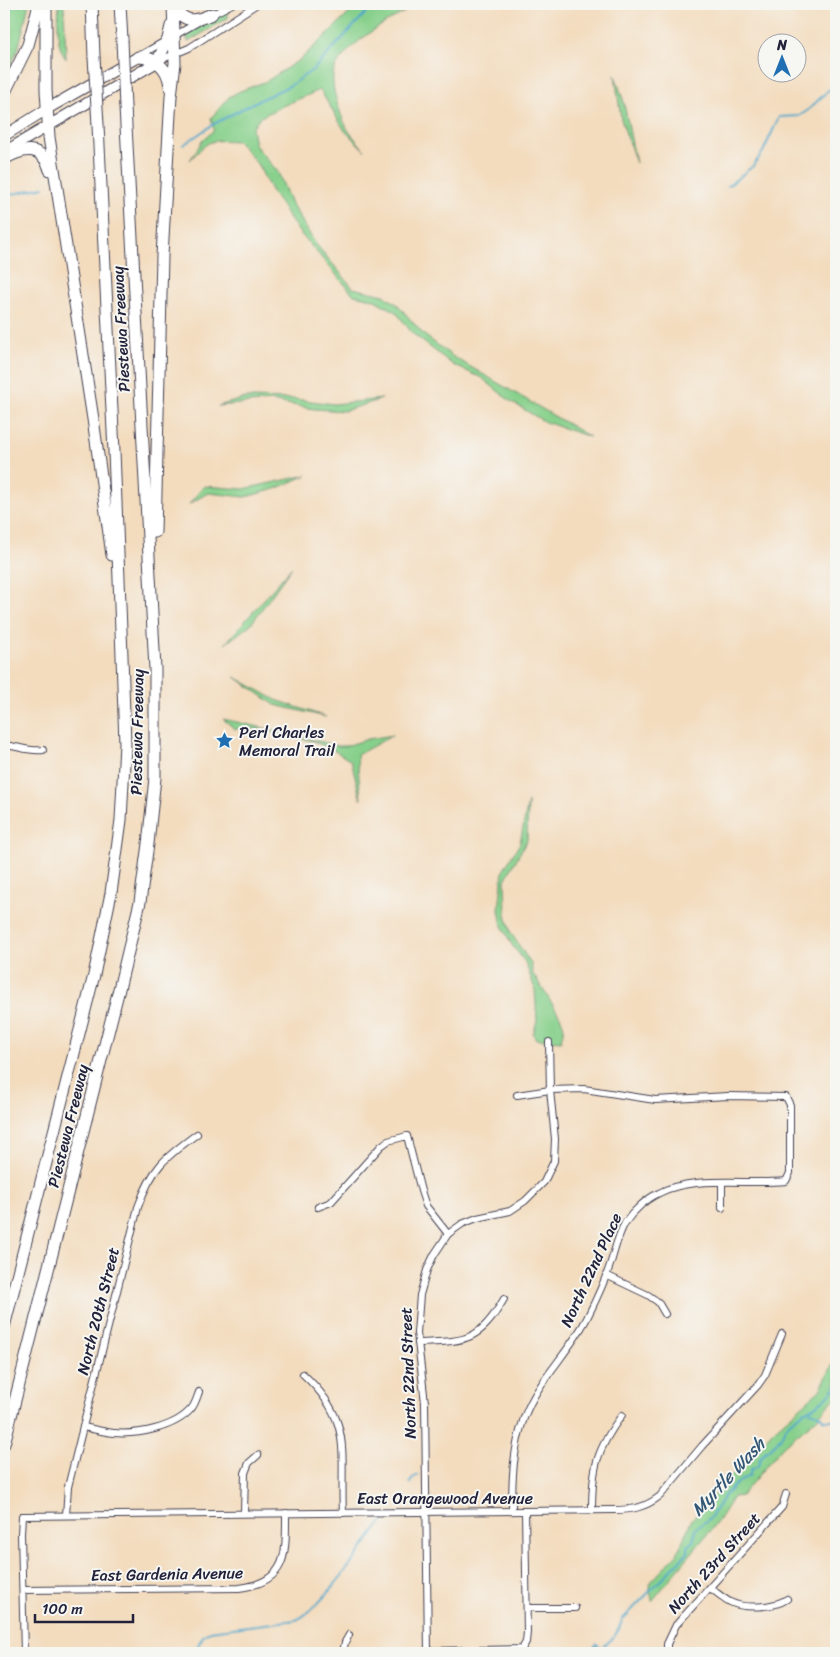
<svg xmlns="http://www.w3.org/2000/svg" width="840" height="1657" viewBox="0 0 840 1657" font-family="Sriracha,sans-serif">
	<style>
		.green { fill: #87d08b; stroke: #547963 }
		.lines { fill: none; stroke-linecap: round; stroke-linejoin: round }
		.stream { stroke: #4ea7cb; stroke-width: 2 }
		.street-casing { stroke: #413e4f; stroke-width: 8 }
		.primary-casing { stroke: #413e4f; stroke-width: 12 }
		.highway-casing { stroke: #413e4f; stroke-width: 13 }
		.street { stroke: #fff; stroke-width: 6 }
		.primary { stroke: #fff; stroke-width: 10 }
		.highway { stroke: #fff; stroke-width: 11 }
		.highway-bridge-casing { stroke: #413e4f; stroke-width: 13; stroke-linecap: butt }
		.highway-bridge { stroke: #fff; stroke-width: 11 }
		.labels { text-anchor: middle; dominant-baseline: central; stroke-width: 4; stroke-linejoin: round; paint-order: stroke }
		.street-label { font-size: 16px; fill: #22223b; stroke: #f6f6f2 }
		.poi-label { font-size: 16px; fill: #22223b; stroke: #f6f6f2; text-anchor: start }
		.water-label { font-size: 18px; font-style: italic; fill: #345775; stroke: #f6f6f2 }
	</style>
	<rect width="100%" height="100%" fill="#f6f6f2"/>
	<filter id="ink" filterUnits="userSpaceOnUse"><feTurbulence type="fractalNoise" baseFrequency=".02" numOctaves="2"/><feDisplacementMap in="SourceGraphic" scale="10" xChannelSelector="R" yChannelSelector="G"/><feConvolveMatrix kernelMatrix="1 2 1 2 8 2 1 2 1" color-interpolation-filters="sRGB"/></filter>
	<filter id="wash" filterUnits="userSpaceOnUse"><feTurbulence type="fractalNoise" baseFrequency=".0096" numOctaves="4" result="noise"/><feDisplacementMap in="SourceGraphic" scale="20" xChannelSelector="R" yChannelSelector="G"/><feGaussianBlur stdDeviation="1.12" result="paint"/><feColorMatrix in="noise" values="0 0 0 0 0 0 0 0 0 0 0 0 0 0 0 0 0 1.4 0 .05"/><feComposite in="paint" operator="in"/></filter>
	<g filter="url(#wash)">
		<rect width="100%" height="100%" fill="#f3dcbe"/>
		<g class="green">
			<polygon points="4,4 29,4 18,50 4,78"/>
			<path d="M59,4H64L66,59C55,44 58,22 59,4Z"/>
			<path d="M359,4H420C394,17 345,43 334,71C329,85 341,117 348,130C353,137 360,144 365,151L345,131L320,90L280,107L259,118L252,128L255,145L278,172L290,201L315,243L353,288L384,295L398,305L423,334L452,356L590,437L545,422L510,401L482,378L453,365L412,333L396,312L373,299L354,295L299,232L272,192L258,165L238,141C209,140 210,139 190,160L203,140L214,130L211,118L229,97L240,91L267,81L302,58Z"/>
			<polygon points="225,12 228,14 228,18 188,42 186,34"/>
			<polygon points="615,75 623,99 636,163 621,119"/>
			<polygon points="246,398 295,399 334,404 382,399 344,411 314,409 271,401 218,406"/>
			<polygon points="307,475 276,489 245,497 208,493 189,504 204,486 244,489"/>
			<polygon points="292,567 251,624 225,644"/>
			<polygon points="235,677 276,700 326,717 275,705"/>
			<polygon points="223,719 291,734 338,746 346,746 368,739 393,735 357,755 361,800 351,761 335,751 313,741 287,737 263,729 235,729"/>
			<polygon points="528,802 527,840 505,880 506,915 511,933 531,964 533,974 560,1016 564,1027 561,1041 536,1039 533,1034 537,1021 535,989 525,962 512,945 502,926 499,910 503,871 520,843"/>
			<polygon points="836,1243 836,1286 831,1267 833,1245"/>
			<polygon points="836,1363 836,1397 816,1419 783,1446 741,1496 733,1497 718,1521 652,1601 649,1584 677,1554 692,1519 774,1430 820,1390 833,1364"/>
		</g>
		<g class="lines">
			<g class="stream">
				<polyline points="4,14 10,10 14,4"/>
				<polyline points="183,145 212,125 255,102 291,85 314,69 374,4"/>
				<polyline points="728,186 753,166 763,152 779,117 799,116 807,111 834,85 836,81"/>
				<polyline points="4,196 44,187"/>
				<polyline points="810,1411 819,1414 824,1420 836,1420"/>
				<polyline points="410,1483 413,1478 418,1475"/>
				<polyline points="833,1545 836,1545"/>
				<path d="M194,1653L203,1636L210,1631L296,1620C322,1609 365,1544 385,1518"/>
				<path d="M594,1653V1647L597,1644L600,1648C611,1642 619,1632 622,1620L688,1552V1547L694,1539L695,1529L710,1518L724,1496L736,1484L750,1475V1470L758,1466C760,1453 768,1451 777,1442C782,1437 784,1428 790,1422C805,1409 824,1405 836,1386"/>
			</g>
		</g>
	</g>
	<g filter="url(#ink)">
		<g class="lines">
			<defs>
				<g id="street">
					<polyline points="211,15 232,4"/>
					<polyline points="174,36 200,21"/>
					<polyline points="139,56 165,41"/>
					<polyline points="158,61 189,48 257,4"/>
					<path d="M4,745C17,746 30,752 43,750"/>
					<polyline points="722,1183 722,1208"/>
					<polyline points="318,1207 331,1202 381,1146 388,1141 407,1136 421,1191 426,1206 448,1234"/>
					<polyline points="606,1275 648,1295 658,1302 665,1314"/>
					<path d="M418,1343C465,1341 479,1343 504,1299"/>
					<path d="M303,1374C354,1421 340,1451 343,1513"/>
					<path d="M83,1427C93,1429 104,1432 114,1433C137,1435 175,1428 191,1409C195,1405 197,1397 199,1392"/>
					<path d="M592,1510C592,1467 597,1449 622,1415"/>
					<path d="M512,1511C512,1478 513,1449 524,1418C537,1381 569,1353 587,1318C596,1300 605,1281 611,1262C615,1249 618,1235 625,1223C633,1211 646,1199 659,1193C693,1175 748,1185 786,1181L790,1173V1105L786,1097L728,1096L655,1100L584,1089L550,1090L517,1095"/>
					<polyline points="244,1513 245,1473 249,1463 258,1455"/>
					<path d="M66,1515L68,1487L138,1207C152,1168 164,1158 197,1134"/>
					<path d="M710,1588C716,1592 723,1598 730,1602C744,1609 774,1608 787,1599"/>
					<path d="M23,1590L239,1588C288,1582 286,1554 286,1513"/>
					<polyline points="527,1608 575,1608"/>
					<polyline points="428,1651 522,1649 526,1642 527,1632 525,1511"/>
					<path d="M24,1653L21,1534L22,1516L613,1510C631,1510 645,1508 660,1496L702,1446L758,1385L765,1375L782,1334"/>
					<polyline points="343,1653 345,1642 349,1635"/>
					<polyline points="428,1653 425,1403 417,1333 420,1295 427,1270 434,1255 448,1234 462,1224 477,1218 510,1211 525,1201 544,1182 554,1161 555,1139 550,1090 549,1042"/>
					<polyline points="667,1653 667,1644 676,1625 782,1507 786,1494"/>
				</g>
				<g id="primary">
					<polyline points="4,136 47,109 138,57"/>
					<polyline points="4,152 157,62"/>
				</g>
				<g id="highway">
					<polyline points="46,4 46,90 49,137 93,419 112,555"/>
					<polyline points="92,4 94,57"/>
					<polyline points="120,4 122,40"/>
					<path d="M174,5C184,24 194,22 212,14"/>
					<path d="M138,57C156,57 168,68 170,86"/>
					<polyline points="157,62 168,39 171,26"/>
					<polyline points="4,94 28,45 39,4"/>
					<path d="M4,159C23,148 42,144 50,170"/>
					<polyline points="155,532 162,256 171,96 175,63 173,4"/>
					<polyline points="4,1327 94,975 111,893 121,820 125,744 122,656 114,451 98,125"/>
					<polyline points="4,1444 119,989 140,902 148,844 155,778 155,669 125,107"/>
				</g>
			</defs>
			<use href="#street" class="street-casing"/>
			<use href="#primary" class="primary-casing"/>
			<use href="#highway" class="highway-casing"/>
			<use href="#street" class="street"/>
			<use href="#primary" class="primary"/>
			<use href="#highway" class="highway"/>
			<defs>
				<g id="highway-bridge">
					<polyline points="122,40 125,107"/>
					<polyline points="94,57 98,125"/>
				</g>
			</defs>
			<use href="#highway-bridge" class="highway-bridge-casing"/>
			<use href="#highway-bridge" class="highway-bridge"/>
		</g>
	</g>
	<defs>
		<symbol id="sight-bare" viewBox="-9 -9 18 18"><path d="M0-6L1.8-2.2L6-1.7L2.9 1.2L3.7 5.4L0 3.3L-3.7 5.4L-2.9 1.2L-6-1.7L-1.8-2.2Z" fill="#1f6fb2" stroke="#f6f6f2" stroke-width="2.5" paint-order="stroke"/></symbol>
	</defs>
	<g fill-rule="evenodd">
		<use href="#sight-bare" x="212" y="728" width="25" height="25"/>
	</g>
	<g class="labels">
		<g class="street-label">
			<text transform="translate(121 329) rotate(-93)">Piestewa Freeway</text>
			<text transform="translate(137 732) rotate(-89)">Piestewa Freeway</text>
			<text transform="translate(68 1126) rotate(-76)">Piestewa Freeway</text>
			<text transform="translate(591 1270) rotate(-65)">North 22nd Place</text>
			<text transform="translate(98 1311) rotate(-76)">North 20th Street</text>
			<text transform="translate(408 1373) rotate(-92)">North 22nd Street</text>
			<text x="445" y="1498">East Orangewood Avenue</text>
			<text transform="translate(714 1563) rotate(-48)">North 23rd Street</text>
			<text transform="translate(167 1574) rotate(-1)">East Gardenia Avenue</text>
		</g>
		<g class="poi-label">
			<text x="239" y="732">Perl Charles<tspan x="239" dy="18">Memoral Trail</tspan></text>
		</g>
		<g class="water-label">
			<text transform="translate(728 1477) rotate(-47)">Myrtle Wash</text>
		</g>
	</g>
	<rect width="840" height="1657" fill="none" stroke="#f6f6f2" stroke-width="20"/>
	<g transform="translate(782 58)"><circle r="24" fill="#f6f6f2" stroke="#a1a1a9"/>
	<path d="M0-4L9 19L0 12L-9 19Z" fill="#1f6fb2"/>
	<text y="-8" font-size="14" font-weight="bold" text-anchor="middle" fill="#22223b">N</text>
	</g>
	<path d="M35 1614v8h98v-8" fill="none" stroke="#22223b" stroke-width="2.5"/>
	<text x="42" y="1614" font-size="15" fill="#22223b" stroke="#f6f6f2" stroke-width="4" paint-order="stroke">100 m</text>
</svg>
